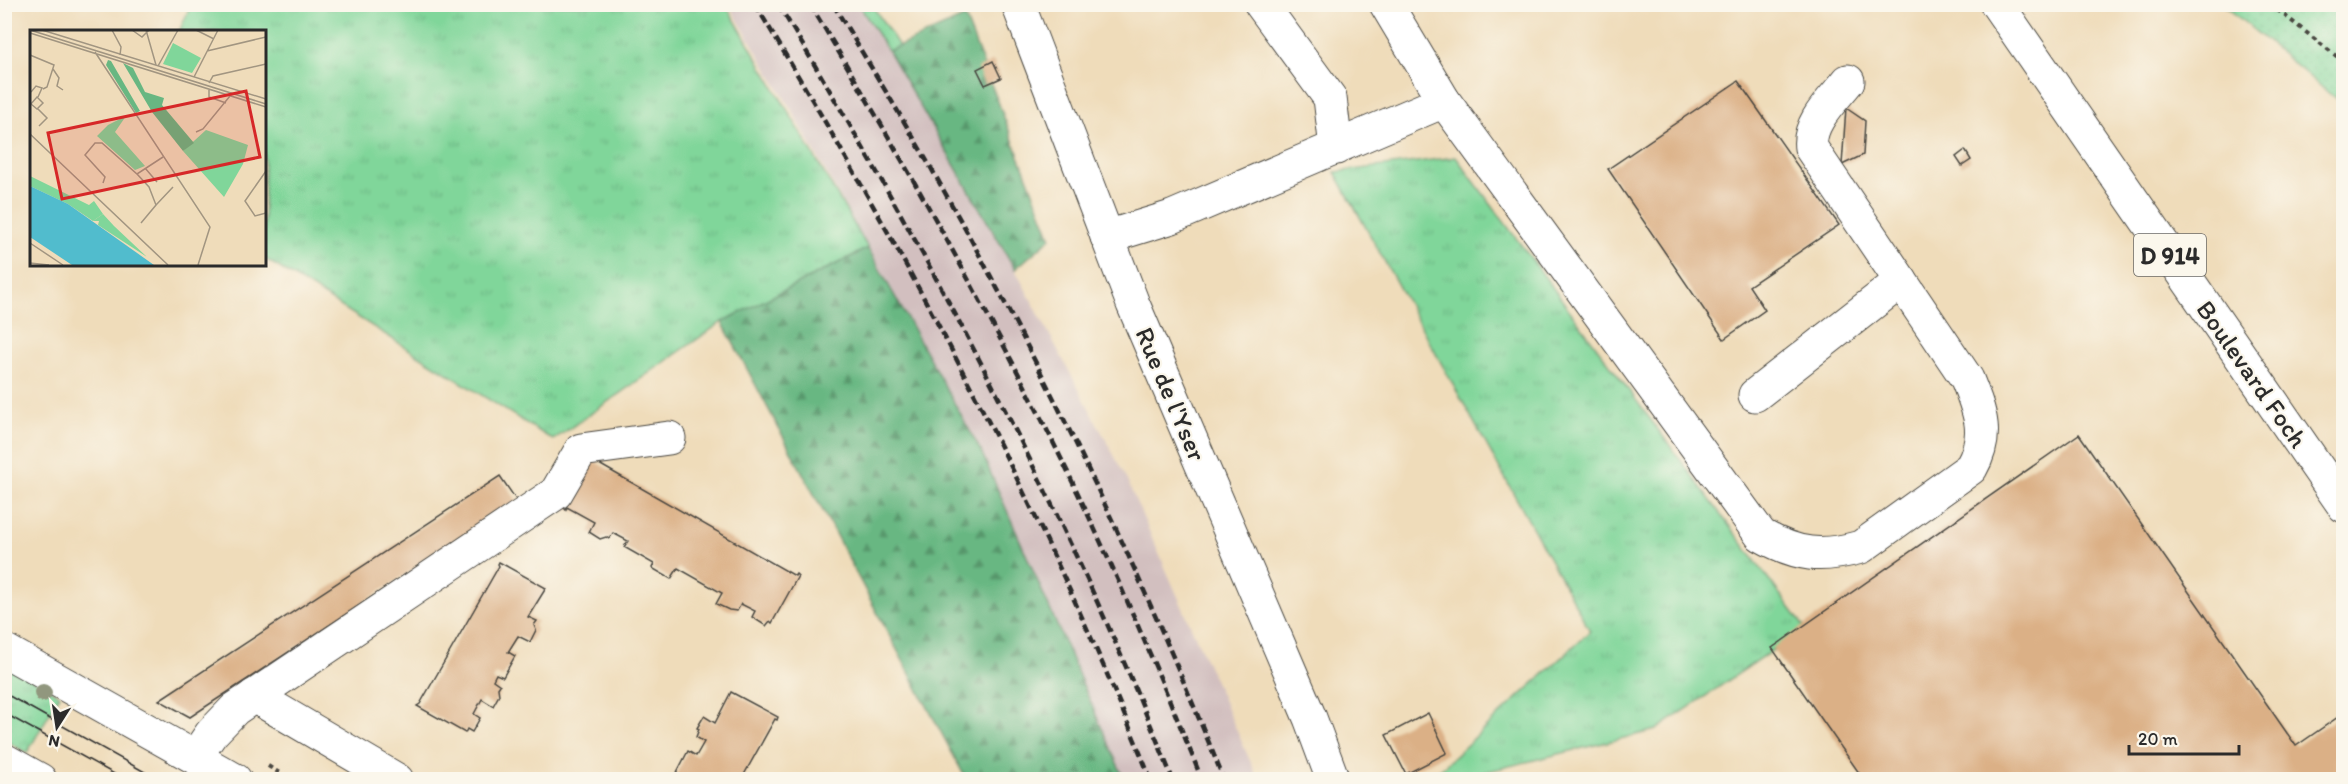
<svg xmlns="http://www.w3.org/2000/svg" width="2348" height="784" viewBox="0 0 2348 784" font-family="Itim,sans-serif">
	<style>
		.industrial { fill: #d2bfbf }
		.grass { fill: url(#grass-tufts); stroke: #568062; stroke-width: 1.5 }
		.forest { fill: url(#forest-firs); stroke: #4a7156; stroke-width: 1.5 }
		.park { fill: url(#park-dots); stroke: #568062; stroke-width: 1.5 }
		.building { fill: #dbb086 }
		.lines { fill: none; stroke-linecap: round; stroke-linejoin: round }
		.minor-casing { stroke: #484640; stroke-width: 35 }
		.major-casing { stroke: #484640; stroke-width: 35 }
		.path { stroke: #484640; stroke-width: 4; stroke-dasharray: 4.5 4.5; stroke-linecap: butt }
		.minor { stroke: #fff; stroke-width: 33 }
		.major { stroke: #fff; stroke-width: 33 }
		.tram { stroke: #2b2b2b; stroke-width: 1.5 }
		.rail { stroke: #2b2b2b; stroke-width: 4.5; stroke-dasharray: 9 4.5; stroke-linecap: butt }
		.tree { fill: #91977e }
		.labels { text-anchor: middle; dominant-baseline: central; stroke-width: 4.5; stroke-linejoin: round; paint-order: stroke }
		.shield { fill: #fbf7ec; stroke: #696865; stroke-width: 1.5 }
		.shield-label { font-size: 24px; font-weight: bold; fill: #2b2b2b }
		.street-label { font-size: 26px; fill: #2b2b2b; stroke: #fbf7ec }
		.inset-road { fill: none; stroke: #a19581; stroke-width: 1.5 }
		.view { fill: #d62828; fill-opacity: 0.15; stroke: #d62828; stroke-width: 3 }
		.inset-edge { fill: none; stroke: #2b2b2b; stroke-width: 3 }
	</style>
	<defs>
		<pattern id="grass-tufts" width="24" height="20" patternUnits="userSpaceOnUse" patternTransform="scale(1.5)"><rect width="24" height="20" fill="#80d69a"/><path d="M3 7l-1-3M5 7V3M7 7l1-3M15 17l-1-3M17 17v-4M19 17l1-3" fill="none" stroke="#6fb885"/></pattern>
		<pattern id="forest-firs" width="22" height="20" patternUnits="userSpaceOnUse" patternTransform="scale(1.5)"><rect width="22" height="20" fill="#68b782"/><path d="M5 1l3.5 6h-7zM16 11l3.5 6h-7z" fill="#56956b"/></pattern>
		<pattern id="park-dots" width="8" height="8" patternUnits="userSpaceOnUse" patternTransform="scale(1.5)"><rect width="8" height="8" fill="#80d69a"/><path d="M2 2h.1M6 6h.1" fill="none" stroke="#6fb885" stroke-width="1.8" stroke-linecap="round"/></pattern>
	</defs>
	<rect width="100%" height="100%" fill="#fbf7ec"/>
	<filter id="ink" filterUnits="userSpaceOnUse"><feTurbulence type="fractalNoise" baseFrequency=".0167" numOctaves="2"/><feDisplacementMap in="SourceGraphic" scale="12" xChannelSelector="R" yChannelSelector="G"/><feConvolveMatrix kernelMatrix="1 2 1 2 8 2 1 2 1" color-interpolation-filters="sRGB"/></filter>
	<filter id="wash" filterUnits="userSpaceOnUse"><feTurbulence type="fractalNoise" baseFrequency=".008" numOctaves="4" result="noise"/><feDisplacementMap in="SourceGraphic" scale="24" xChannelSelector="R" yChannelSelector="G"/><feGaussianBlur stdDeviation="1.35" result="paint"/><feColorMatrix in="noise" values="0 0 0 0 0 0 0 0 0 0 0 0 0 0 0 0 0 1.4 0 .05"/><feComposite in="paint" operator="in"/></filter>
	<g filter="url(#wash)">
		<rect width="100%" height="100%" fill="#efdcba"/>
		<polygon class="industrial" points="729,5 860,5 971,187 1124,474 1258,779 1124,779 981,451 792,111"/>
		<g class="grass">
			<polygon points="191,5 726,5 868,248 722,322 553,440 264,258 264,32 179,32"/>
			<polygon points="859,5 872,5 899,46 888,51"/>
			<polygon points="1456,157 1805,628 1656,730 1457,779 1430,779 1590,631 1335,172"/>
			<polygon points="5,664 60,695 27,753 5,740"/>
		</g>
		<g class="forest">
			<polygon points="965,17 1051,238 1015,269 888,51"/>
			<polygon points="868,248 981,451 1124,779 966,779 722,322"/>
		</g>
		<polygon class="park" points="2224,5 2343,5 2343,105"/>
		<g id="blocks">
			<g class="building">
				<polygon points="993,61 1001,78 985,85 977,69"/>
				<polygon points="1738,81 1839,225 1749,286 1765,310 1724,339 1608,169"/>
				<polygon points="1846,108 1865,121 1863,155 1842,165"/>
				<polygon points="1965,150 1971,160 1962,166 1956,157"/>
				<polygon points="2079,434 2296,746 2344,713 2344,780 1864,780 1772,648"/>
				<polygon points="592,460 795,576 796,574 798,576 772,623 770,621 766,626 752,617 755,611 741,604 737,611 729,610 716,604 722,593 678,568 671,579 652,568 654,564 624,547 628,541 613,533 609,539 606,537 600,539 589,532 594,522 567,507 566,510 564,508"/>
				<polygon points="500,476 517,501 190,717 159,700"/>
				<polygon points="499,562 546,588 528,617 537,621 534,625 536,630 530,642 518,636 508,652 515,656 503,677 496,674 493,680 500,685 498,688 499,695 493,706 482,699 474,714 480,718 472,732 467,729 465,733 417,706 420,704 499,566 498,564"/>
				<polygon points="731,692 778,717 777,720 775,719 741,780 673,780 688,751 696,756 704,742 696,737 699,729 697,728 704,716 715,723"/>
				<polygon points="1428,713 1447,753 1406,774 1386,735"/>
			</g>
		</g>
	</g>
	<g filter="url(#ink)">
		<use href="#blocks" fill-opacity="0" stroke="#484640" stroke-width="1.5"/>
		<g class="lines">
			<defs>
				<g id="minor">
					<polyline points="1018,4 1133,304 1310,718 1333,780"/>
					<polyline points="1261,4 1330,98 1336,148"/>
					<polyline points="1386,4 1444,101"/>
					<path d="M1107,237L1172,217L1444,101L1761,535C1798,556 1821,558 1861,547L1971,468C1990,435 1980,412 1967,379L1811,148C1807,123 1833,100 1848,81"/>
					<polyline points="1755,395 1901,281"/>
					<polyline points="254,696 397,780"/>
					<polyline points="195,757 211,734 235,709 556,493 581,450 669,438"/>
				</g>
				<g id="major">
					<polyline points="1997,4 2344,506"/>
					<polyline points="4,650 235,780"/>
					<polyline points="4,760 40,780"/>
				</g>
			</defs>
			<use href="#minor" class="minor-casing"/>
			<use href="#major" class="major-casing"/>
			<g class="path">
				<polyline points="2270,4 2344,62"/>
				<polyline points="268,766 291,780"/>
			</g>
			<use href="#minor" class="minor"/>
			<use href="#major" class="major"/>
			<g class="tram">
				<polyline points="4,693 159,780"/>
				<polyline points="4,713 125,780"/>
			</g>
			<g class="rail">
				<path d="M755,4C907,255 1042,507 1151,780"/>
				<path d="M778,4C929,253 1065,509 1173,780"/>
				<path d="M810,4C896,147 978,291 1052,440C1107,551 1156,665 1202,780"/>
				<path d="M833,4C870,66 909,128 944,191C1051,381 1143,578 1224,780"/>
			</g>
		</g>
		<circle class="tree" cx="43" cy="693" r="9"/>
	</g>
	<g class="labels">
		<rect class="shield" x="2134" y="234" width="72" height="42" rx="4.5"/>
		<g class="shield-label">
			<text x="2170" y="255">D 914</text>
		</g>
		<g class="street-label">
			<text transform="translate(2252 374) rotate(55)">Boulevard Foch</text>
			<text transform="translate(1171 394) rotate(67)">Rue de l'Yser</text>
		</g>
	</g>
	<g transform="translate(30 30)">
		<rect width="236" height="236" fill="#efdcba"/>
		<path d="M96,86L85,102L115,136L105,140L67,106L78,95ZM176,100L218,115L213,134L194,167L153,121ZM73,184L84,196L117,227L68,195L69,191H63Z" fill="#80d69a"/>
		<path d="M78,30L81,31L110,81L106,83L76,35ZM93,33L103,38L115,62L134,68L132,75L164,113L153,121L122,82Z" fill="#68b782"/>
		<path d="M143,13L171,28L162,43L133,34ZM0,146L59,175L64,171L73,184L63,191L38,174L0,156Z" fill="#80d69a"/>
		<path d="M0,156L38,174L124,235H42L0,207Z" fill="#51bccd"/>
		<path class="inset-road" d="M0,0L236,74M12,0L236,69M82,0L91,17L90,25M102,0L112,7L119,0M116,0L126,35M166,0L184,9M0,3L236,77M177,21L236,7M65,22L180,197L168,235M0,25L24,35L17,57L13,59M128,36L148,0M23,39L29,48L27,56L33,60M164,47L188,0M179,53L183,46L236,34M179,60V67L196,73M1,62L6,56L12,58L8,67M0,75L7,67L13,73L7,79L1,74M8,79L17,88L9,96M166,102L173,99L200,66M0,104L138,235M115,138L127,152M236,141L215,171L225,186L236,183M107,144L119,157L126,175L111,193M73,153L75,147L55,125L65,113H72L107,144L133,127M126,175L143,157M0,213L33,235M0,233L19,235"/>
		<path class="view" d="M216,61L230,127L32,169L18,103Z"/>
		<rect width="236" height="236" class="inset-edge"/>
	</g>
	<rect width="2348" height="784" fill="none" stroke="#fbf7ec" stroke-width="24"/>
	<g transform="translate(57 727) rotate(192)" stroke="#fbf7ec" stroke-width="4.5" paint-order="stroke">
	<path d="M0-4.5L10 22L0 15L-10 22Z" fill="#2b2b2b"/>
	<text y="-9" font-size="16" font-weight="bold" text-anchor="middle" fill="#2b2b2b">N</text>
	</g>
	<path d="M2129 745v9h110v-9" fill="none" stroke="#2b2b2b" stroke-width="3"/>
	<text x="2138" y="745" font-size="18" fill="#2b2b2b" stroke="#fbf7ec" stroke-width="4.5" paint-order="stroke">20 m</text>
</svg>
